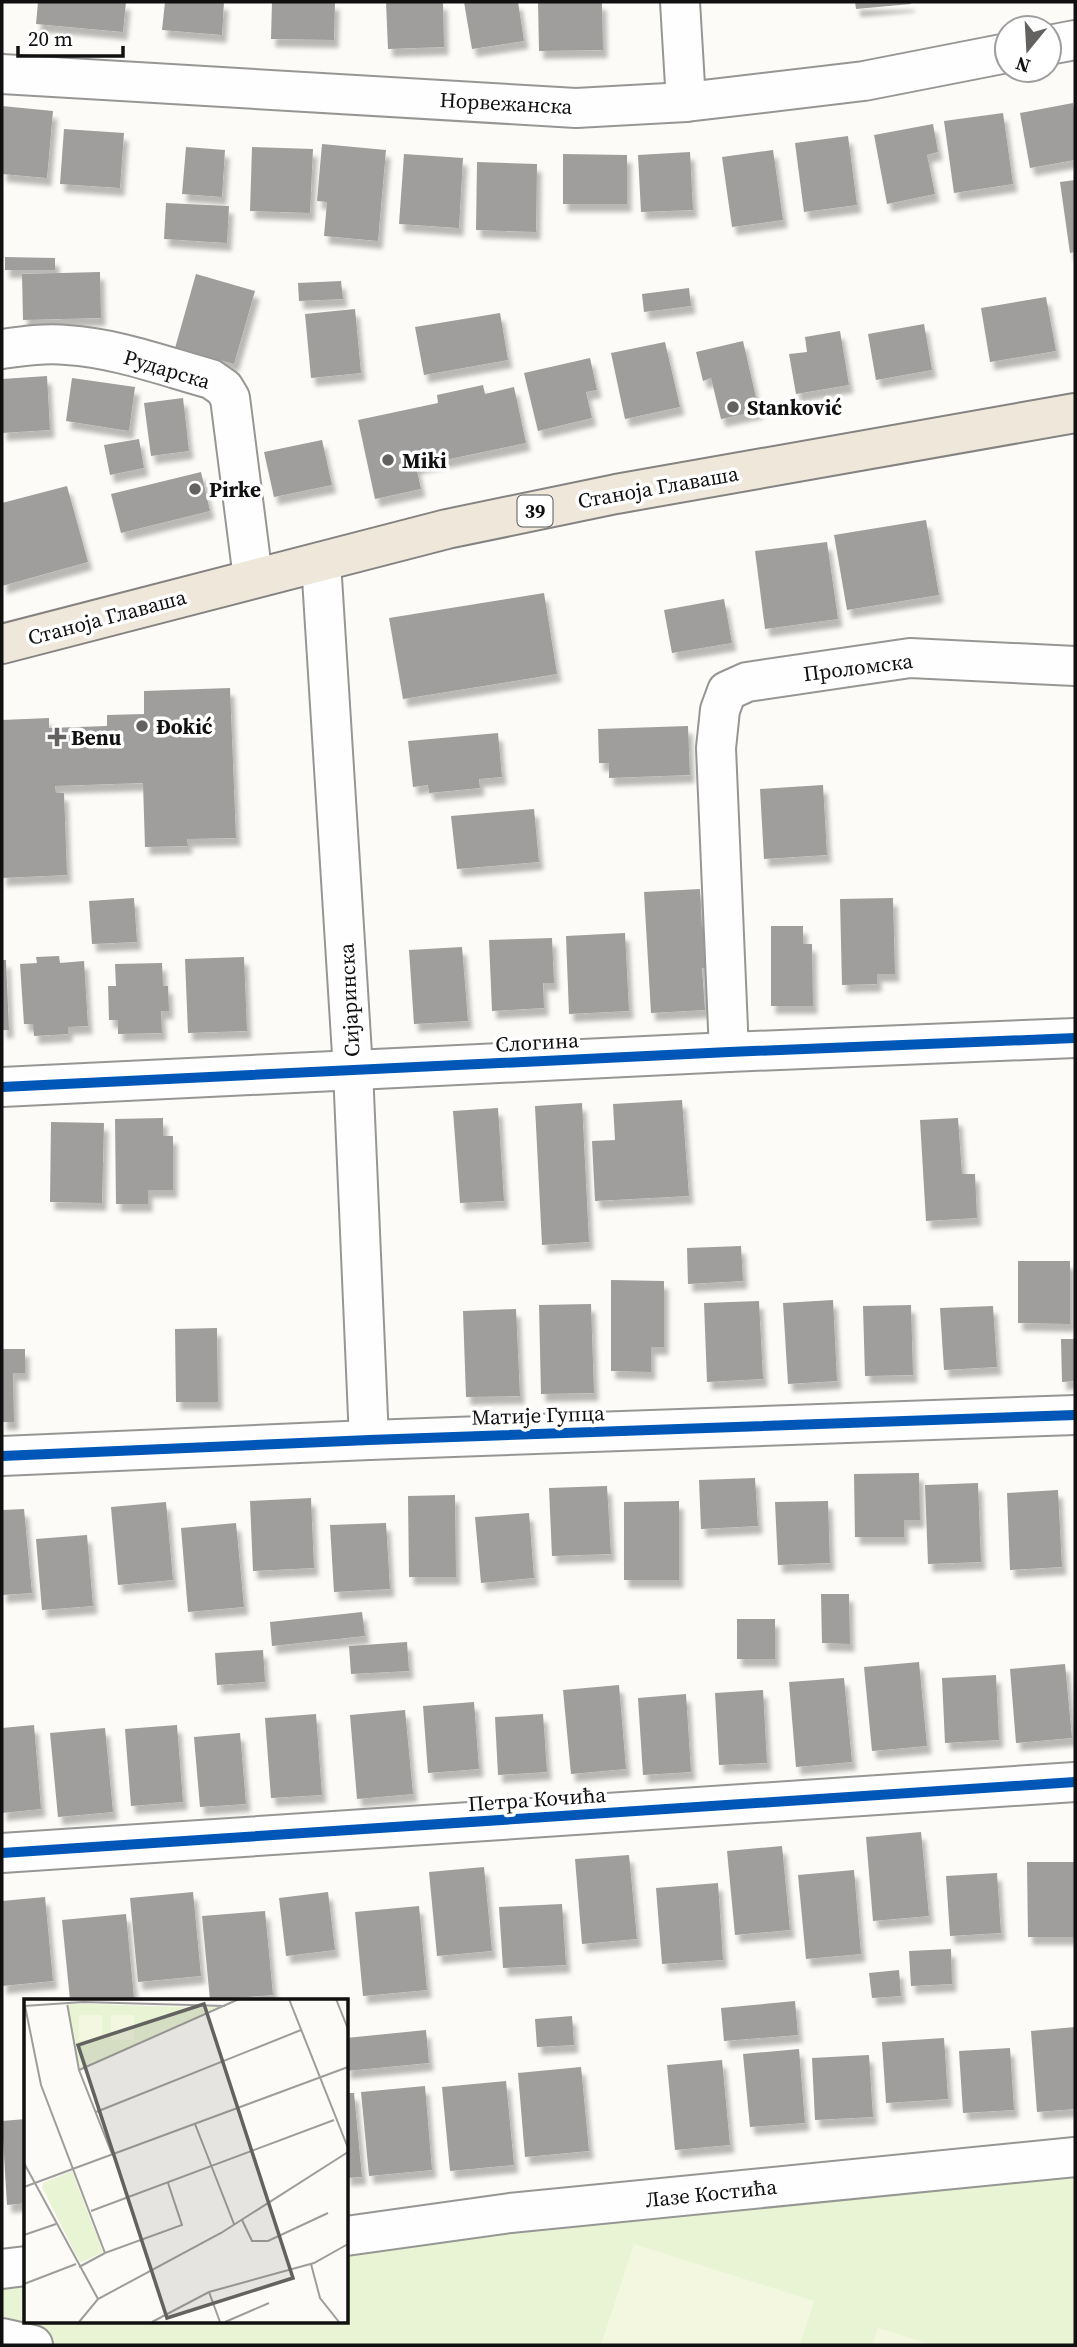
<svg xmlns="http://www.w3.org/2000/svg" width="1077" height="2347" viewBox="0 0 1077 2347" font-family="'Source Serif 4',serif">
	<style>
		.green { fill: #e9f4d5 }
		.pitch { fill: #f3f7df }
		.building { fill: #a09e9c; filter: url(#shadow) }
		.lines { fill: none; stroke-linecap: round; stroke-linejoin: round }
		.minor-casing { stroke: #969694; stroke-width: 42 }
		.major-casing { stroke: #848381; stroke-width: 42 }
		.minor { stroke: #fffefe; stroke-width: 38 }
		.major { stroke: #eee7da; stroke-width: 38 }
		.cycleway-casing { stroke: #fff; stroke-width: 15 }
		.cycleway { stroke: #0057b8; stroke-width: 10 }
		.poi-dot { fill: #636261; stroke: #fff; stroke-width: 2.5 }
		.labels { text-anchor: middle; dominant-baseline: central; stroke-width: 7; stroke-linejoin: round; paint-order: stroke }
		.shield { fill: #fff; stroke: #585858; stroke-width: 2 }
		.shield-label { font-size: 19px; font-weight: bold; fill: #101010 }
		.street-label { font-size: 21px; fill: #101010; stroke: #fff }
		.poi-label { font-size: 21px; font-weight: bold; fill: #101010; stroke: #fff; text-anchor: start }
		.inset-road { fill: none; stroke: #9e9d9b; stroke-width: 2 }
		.view { fill: #636261; fill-opacity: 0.15; stroke: #636261; stroke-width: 3.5 }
		.inset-edge { fill: none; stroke: #101010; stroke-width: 3.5 }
	</style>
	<defs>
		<filter id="shadow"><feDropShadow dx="4.5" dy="8" stdDeviation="2" flood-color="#0004"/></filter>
	</defs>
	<rect width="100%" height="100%" fill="#fcfbf7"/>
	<polygon class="green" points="1075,2157 1075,2345 34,2345 2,2338 2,2269 26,2266 26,2321 346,2321 347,2236"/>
	<g class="pitch">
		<polygon points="634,2244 814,2301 800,2345 601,2345"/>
		<polygon points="878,2328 933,2345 872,2345"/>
	</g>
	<g class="building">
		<polygon points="38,2 126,2 123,32 36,24"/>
		<polygon points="165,2 224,2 222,35 162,30"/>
		<polygon points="272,2 335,2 334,40 271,39"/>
		<polygon points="386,2 443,2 444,47 388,49"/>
		<polygon points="464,2 518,2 524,41 472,49"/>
		<polygon points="538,2 602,2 603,50 539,51"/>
		<polygon points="855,2 910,2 911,4 856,9"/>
		<polygon points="1073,103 1075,115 1075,160 1030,168 1020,113"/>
		<polygon points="2,106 53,111 47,178 2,174"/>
		<polygon points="1003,113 1013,184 954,193 944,121"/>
		<polygon points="933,124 938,152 927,155 935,194 887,204 874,135"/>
		<polygon points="64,129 124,133 120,188 60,184"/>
		<polygon points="848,136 857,205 804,212 795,143"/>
		<polygon points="322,144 386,150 378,241 324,236 327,202 317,201"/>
		<polygon points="186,147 225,150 222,197 182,194"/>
		<polygon points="252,147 313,149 310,213 250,211"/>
		<polygon points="773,150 783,220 732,227 722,157"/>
		<polygon points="690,152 693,210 641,212 638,155"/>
		<polygon points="404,154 463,158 459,228 399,224"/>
		<polygon points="563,154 627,155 627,204 563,204"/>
		<polygon points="477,162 537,164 536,232 476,230"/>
		<polygon points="1075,180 1075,252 1070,253 1060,182"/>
		<polygon points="166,203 229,206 227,243 164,239"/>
		<polygon points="5,257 55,258 55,270 5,270"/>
		<polygon points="100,272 101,318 23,320 22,274"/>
		<polygon points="196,274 255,291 234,364 175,348"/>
		<polygon points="341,281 343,299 299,301 298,283"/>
		<polygon points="689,288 691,306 644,312 642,294"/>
		<polygon points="1046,297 1056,351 990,362 981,308"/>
		<polygon points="355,309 361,373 311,378 305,314"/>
		<polygon points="500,313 508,360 424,375 415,327"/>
		<polygon points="924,324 932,370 876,380 868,334"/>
		<polygon points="840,331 849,385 796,394 789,354 807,352 805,337"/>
		<polygon points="743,341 759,411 721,419 711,378 703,381 696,352"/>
		<polygon points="665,342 680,407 625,419 611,353"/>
		<polygon points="590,358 597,390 586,392 592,418 538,431 524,373"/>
		<polygon points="47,376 50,430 2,433 2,379"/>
		<polygon points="72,378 135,387 129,431 66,421"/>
		<polygon points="483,385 485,394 514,387 526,443 416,466 421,489 375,499 358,420 438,403 437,395"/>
		<polygon points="183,398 189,451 151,456 144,403"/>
		<polygon points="139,439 144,468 110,475 104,445"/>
		<polygon points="322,440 332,485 274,497 264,452"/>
		<polygon points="201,472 210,511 121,533 111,494"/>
		<polygon points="67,486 88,562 2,586 2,503"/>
		<polygon points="926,520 939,595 847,610 834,535"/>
		<polygon points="827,542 838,619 765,629 755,551"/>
		<polygon points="544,593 557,674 403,699 389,618"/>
		<polygon points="724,599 732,643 672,653 664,610"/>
		<polygon points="230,688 236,838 187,839 188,846 145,847 143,783 55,786 56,793 64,793 67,875 2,878 2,720 49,718 49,728 107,726 107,715 144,714 144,691"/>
		<polygon points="688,726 690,775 609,778 609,763 599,763 598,729"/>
		<polygon points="498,733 502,777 479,779 480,788 429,793 428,785 413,787 408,741"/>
		<polygon points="823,785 827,855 764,859 760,789"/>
		<polygon points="534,809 539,862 457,869 451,816"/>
		<polygon points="700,889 702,927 708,927 710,968 702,968 705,1010 651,1013 644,892"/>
		<polygon points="134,898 137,942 92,944 89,901"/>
		<polygon points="893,898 895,974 877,974 877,984 842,985 840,899"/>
		<polygon points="771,926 803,926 803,944 812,944 813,1006 771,1006"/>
		<polygon points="625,933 629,1011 569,1014 566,936"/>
		<polygon points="552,938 554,983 543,983 544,1008 492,1011 489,940"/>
		<polygon points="462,947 468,1021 414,1024 409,950"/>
		<polygon points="59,956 60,963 84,961 88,1026 68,1027 68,1034 34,1036 33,1024 24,1024 20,964 37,963 36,957"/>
		<polygon points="244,957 247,1031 188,1033 185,959"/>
		<polygon points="2,960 6,960 9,1030 2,1030"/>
		<polygon points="162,963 163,986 168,986 169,1011 161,1011 162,1033 118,1034 118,1020 109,1020 108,986 116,986 115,964"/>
		<polygon points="682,1100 689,1196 595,1201 592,1141 615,1140 613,1104"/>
		<polygon points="582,1103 589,1242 542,1245 535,1106"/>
		<polygon points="498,1108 504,1201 460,1203 453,1111"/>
		<polygon points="163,1118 163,1136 173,1136 173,1190 148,1190 148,1204 116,1204 115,1119"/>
		<polygon points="958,1118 962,1174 975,1174 977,1218 926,1221 920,1120"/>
		<polygon points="51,1122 104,1123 102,1203 50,1202"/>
		<polygon points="741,1246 743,1281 688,1284 687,1248"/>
		<polygon points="1018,1261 1070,1261 1070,1324 1018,1323"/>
		<polygon points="611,1280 664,1281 664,1347 651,1347 651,1372 611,1371"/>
		<polygon points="833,1300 837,1381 788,1384 783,1303"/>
		<polygon points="759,1301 763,1379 707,1382 704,1303"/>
		<polygon points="591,1304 594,1393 541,1394 539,1305"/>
		<polygon points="911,1305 913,1375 865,1376 863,1306"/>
		<polygon points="993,1306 997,1367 944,1370 940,1308"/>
		<polygon points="516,1309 520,1396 466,1397 463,1311"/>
		<polygon points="217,1328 218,1402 176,1402 175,1329"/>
		<polygon points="1061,1339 1075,1339 1075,1381 1062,1382"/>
		<polygon points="2,1349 25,1349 25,1373 13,1373 14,1422 2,1422"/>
		<polygon points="919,1473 920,1520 904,1520 904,1537 855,1537 854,1474"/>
		<polygon points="755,1478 758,1526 701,1529 699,1480"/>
		<polygon points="978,1483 981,1562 928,1564 925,1485"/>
		<polygon points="607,1486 611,1554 552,1556 549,1488"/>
		<polygon points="1058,1490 1062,1567 1010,1570 1007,1493"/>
		<polygon points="455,1495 456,1577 409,1577 408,1496"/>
		<polygon points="311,1498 314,1568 253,1571 250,1501"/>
		<polygon points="679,1501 679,1580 624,1580 624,1502"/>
		<polygon points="828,1501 830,1563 778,1565 775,1502"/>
		<polygon points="166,1502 173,1580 118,1585 111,1507"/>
		<polygon points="24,1509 32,1593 2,1595 2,1510"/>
		<polygon points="529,1513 534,1578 481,1583 475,1517"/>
		<polygon points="236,1523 244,1607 188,1612 181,1528"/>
		<polygon points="386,1523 390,1589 334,1592 330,1525"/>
		<polygon points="87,1535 93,1606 42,1610 36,1539"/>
		<polygon points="821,1594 849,1594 850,1644 822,1643"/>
		<polygon points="362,1612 365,1636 272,1646 270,1622"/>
		<rect x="737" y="1619" width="38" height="40"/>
		<polygon points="407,1642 409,1671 351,1674 349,1646"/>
		<polygon points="263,1650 265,1682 217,1685 215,1653"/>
		<polygon points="919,1662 927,1746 872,1751 864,1667"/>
		<polygon points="1065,1664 1072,1738 1016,1743 1010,1669"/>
		<polygon points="996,1675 999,1740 945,1743 942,1678"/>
		<polygon points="844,1678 852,1762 796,1767 789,1682"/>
		<polygon points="619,1685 626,1769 571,1774 563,1690"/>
		<polygon points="763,1690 767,1763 719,1765 715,1693"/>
		<polygon points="686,1694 691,1772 643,1775 638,1698"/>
		<polygon points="474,1702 479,1769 428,1773 423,1706"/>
		<polygon points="405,1710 413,1794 357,1799 350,1715"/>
		<polygon points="316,1714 322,1795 271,1798 265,1718"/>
		<polygon points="543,1714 547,1772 498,1775 495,1717"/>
		<polygon points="34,1725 41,1809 2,1813 2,1728"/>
		<polygon points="177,1725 183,1802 131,1806 125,1729"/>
		<polygon points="105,1728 113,1812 58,1817 50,1733"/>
		<polygon points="240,1733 246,1804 200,1807 194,1737"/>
		<polygon points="921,1832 929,1916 873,1921 866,1837"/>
		<polygon points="782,1846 790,1930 735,1935 727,1851"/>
		<polygon points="629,1855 637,1939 582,1944 575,1859"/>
		<polygon points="1027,1862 1075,1862 1075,1937 1028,1937"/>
		<polygon points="484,1867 492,1951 437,1956 429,1872"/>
		<polygon points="854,1870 861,1954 806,1959 798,1875"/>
		<polygon points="997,1873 1001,1933 950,1936 946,1876"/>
		<polygon points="718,1883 723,1960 662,1964 656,1888"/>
		<polygon points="193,1892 201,1976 138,1982 130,1898"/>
		<polygon points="328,1892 335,1950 286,1956 279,1898"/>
		<polygon points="45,1897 53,1981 2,1986 2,1901"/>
		<polygon points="562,1904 566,1965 503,1968 499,1907"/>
		<polygon points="419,1906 427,1990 363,1996 355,1912"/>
		<polygon points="265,1911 273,1995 210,2000 202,1916"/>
		<polygon points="126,1914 134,1998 70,2000 62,1920"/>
		<polygon points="951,1949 952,1984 911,1986 909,1951"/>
		<polygon points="899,1970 901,1996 872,1998 869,1973"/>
		<polygon points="795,2001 798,2035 724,2041 721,2008"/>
		<polygon points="572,2016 574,2045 537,2047 535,2019"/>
		<polygon points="1075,2027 1075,2109 1037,2112 1031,2031"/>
		<polygon points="426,2030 429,2063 346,2071 346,2038"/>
		<polygon points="944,2038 948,2099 886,2103 882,2042"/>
		<polygon points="1010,2048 1014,2110 963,2113 959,2051"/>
		<polygon points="799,2049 805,2123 750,2127 743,2054"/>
		<polygon points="869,2055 873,2117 815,2120 812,2058"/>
		<polygon points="722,2060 730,2145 675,2150 667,2065"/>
		<polygon points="581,2067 589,2151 525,2157 518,2073"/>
		<polygon points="506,2081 514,2165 450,2171 442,2087"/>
		<polygon points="425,2086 432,2170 369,2176 361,2092"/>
		<polygon points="346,2093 354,2093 362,2177 346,2178"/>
		<polygon points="26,2119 26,2203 7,2205 2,2121"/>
	</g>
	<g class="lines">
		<defs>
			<g id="minor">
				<polyline points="680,2 686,102"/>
				<polyline points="1049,45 1075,40"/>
				<polyline points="2,74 576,108 686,102 864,81 1007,53"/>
				<path d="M2,349C24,346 45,343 67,345C116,348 164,366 211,379L224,388L230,398L253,578"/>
				<polyline points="321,562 353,1070 369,1440"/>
				<polyline points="729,1052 716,748 720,710 727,691 747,682 910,658 1075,666"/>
				<polyline points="2,1087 729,1052 1075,1038"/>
				<polyline points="2,1456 369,1440 1075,1415"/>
				<polyline points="2,1853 1075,1782"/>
				<polyline points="346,2236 510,2213 1075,2157"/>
				<polyline points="2,2269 26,2266"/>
				<polyline points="2,2338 33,2345"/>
			</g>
			<polyline id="major" points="2,644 447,529 616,494 1075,413"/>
		</defs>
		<use href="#minor" class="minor-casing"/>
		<use href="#major" class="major-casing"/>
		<use href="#minor" class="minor"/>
		<use href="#major" class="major"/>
		<defs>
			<g id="cycleway">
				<polyline points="2,1087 729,1052 1075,1038"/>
				<polyline points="2,1456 369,1440 1075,1415"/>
				<polyline points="2,1853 1075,1782"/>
			</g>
		</defs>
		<use href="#cycleway" class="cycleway-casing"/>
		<use href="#cycleway" class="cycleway"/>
	</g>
	<g class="poi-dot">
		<circle cx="733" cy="407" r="7"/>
		<circle cx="388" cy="460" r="7"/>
		<circle cx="195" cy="489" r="7"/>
		<circle cx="142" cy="726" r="7"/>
		<path d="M53.5 726.5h7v7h7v7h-7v7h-7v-7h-7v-7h7z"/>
	</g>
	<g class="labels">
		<rect class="shield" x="517.5" y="495.5" width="35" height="31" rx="5"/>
		<g class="shield-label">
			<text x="535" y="511">39</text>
		</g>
		<g class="street-label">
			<text transform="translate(506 103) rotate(3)">Норвежанска</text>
			<text transform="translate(167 369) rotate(17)">Рударска</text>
			<text transform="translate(658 487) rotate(-10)">Станоја Главаша</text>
			<text transform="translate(107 617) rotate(-15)">Станоја Главаша</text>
			<text transform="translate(858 667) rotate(-7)">Проломска</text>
			<text transform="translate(349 1000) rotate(-93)">Сијаринска</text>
			<text transform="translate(537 1042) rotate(-3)">Слогина</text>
			<text transform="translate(538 1415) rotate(-2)">Матије Гупца</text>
			<text transform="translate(537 1799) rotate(-4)">Петра Кочића</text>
			<text transform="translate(711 2193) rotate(-6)">Лазе Костића</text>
		</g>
		<g class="poi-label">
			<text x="747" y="407">Stanković</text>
			<text x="402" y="460">Miki</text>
			<text x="209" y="489">Pirke</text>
			<text x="156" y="726">Đokić</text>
			<text x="71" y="737">Benu</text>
		</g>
	</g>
	<g transform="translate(24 1999)">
		<rect width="324" height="324" fill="#fcfbf7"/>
		<path d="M43,4L159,8L201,7L55,71ZM48,172L79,253L56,264L18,188L19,184Z" fill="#e9f4d5"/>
		<path d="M55,16H78V41H55ZM87,16H110V41H87Z" fill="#f3f7df"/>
		<path class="inset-road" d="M265,0L324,149M312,0L324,30M43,4L55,71L88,155M0,7L59,3L201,7M1,7L17,86L81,254L158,226L144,184M55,71L215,0M72,113L277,31M171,125L210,225M0,164L74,300M0,188L324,68M67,212L310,121M218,221L228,242H244L304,214M0,236L32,225M287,265L296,299L315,323M55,268L81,254M0,285L52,265M185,293L196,323M55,323L74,300L197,234L324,153M128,323L185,293L290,264L324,245M201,323L245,304"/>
		<path class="view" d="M180,5L269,279L143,319L54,46Z"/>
		<rect width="324" height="324" class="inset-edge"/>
	</g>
	<rect width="1077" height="2347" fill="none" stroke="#101010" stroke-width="7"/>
	<g transform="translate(1028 49) rotate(198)"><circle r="33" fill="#ffffff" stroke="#9f9f9f" stroke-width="2"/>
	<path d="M0-5L12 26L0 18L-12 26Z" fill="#636261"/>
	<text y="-10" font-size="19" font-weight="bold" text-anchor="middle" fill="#101010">N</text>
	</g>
	<path d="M18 46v10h105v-10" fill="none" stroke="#101010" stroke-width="3.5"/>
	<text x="28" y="46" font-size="21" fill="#101010" stroke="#ffffff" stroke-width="5" paint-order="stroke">20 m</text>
</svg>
